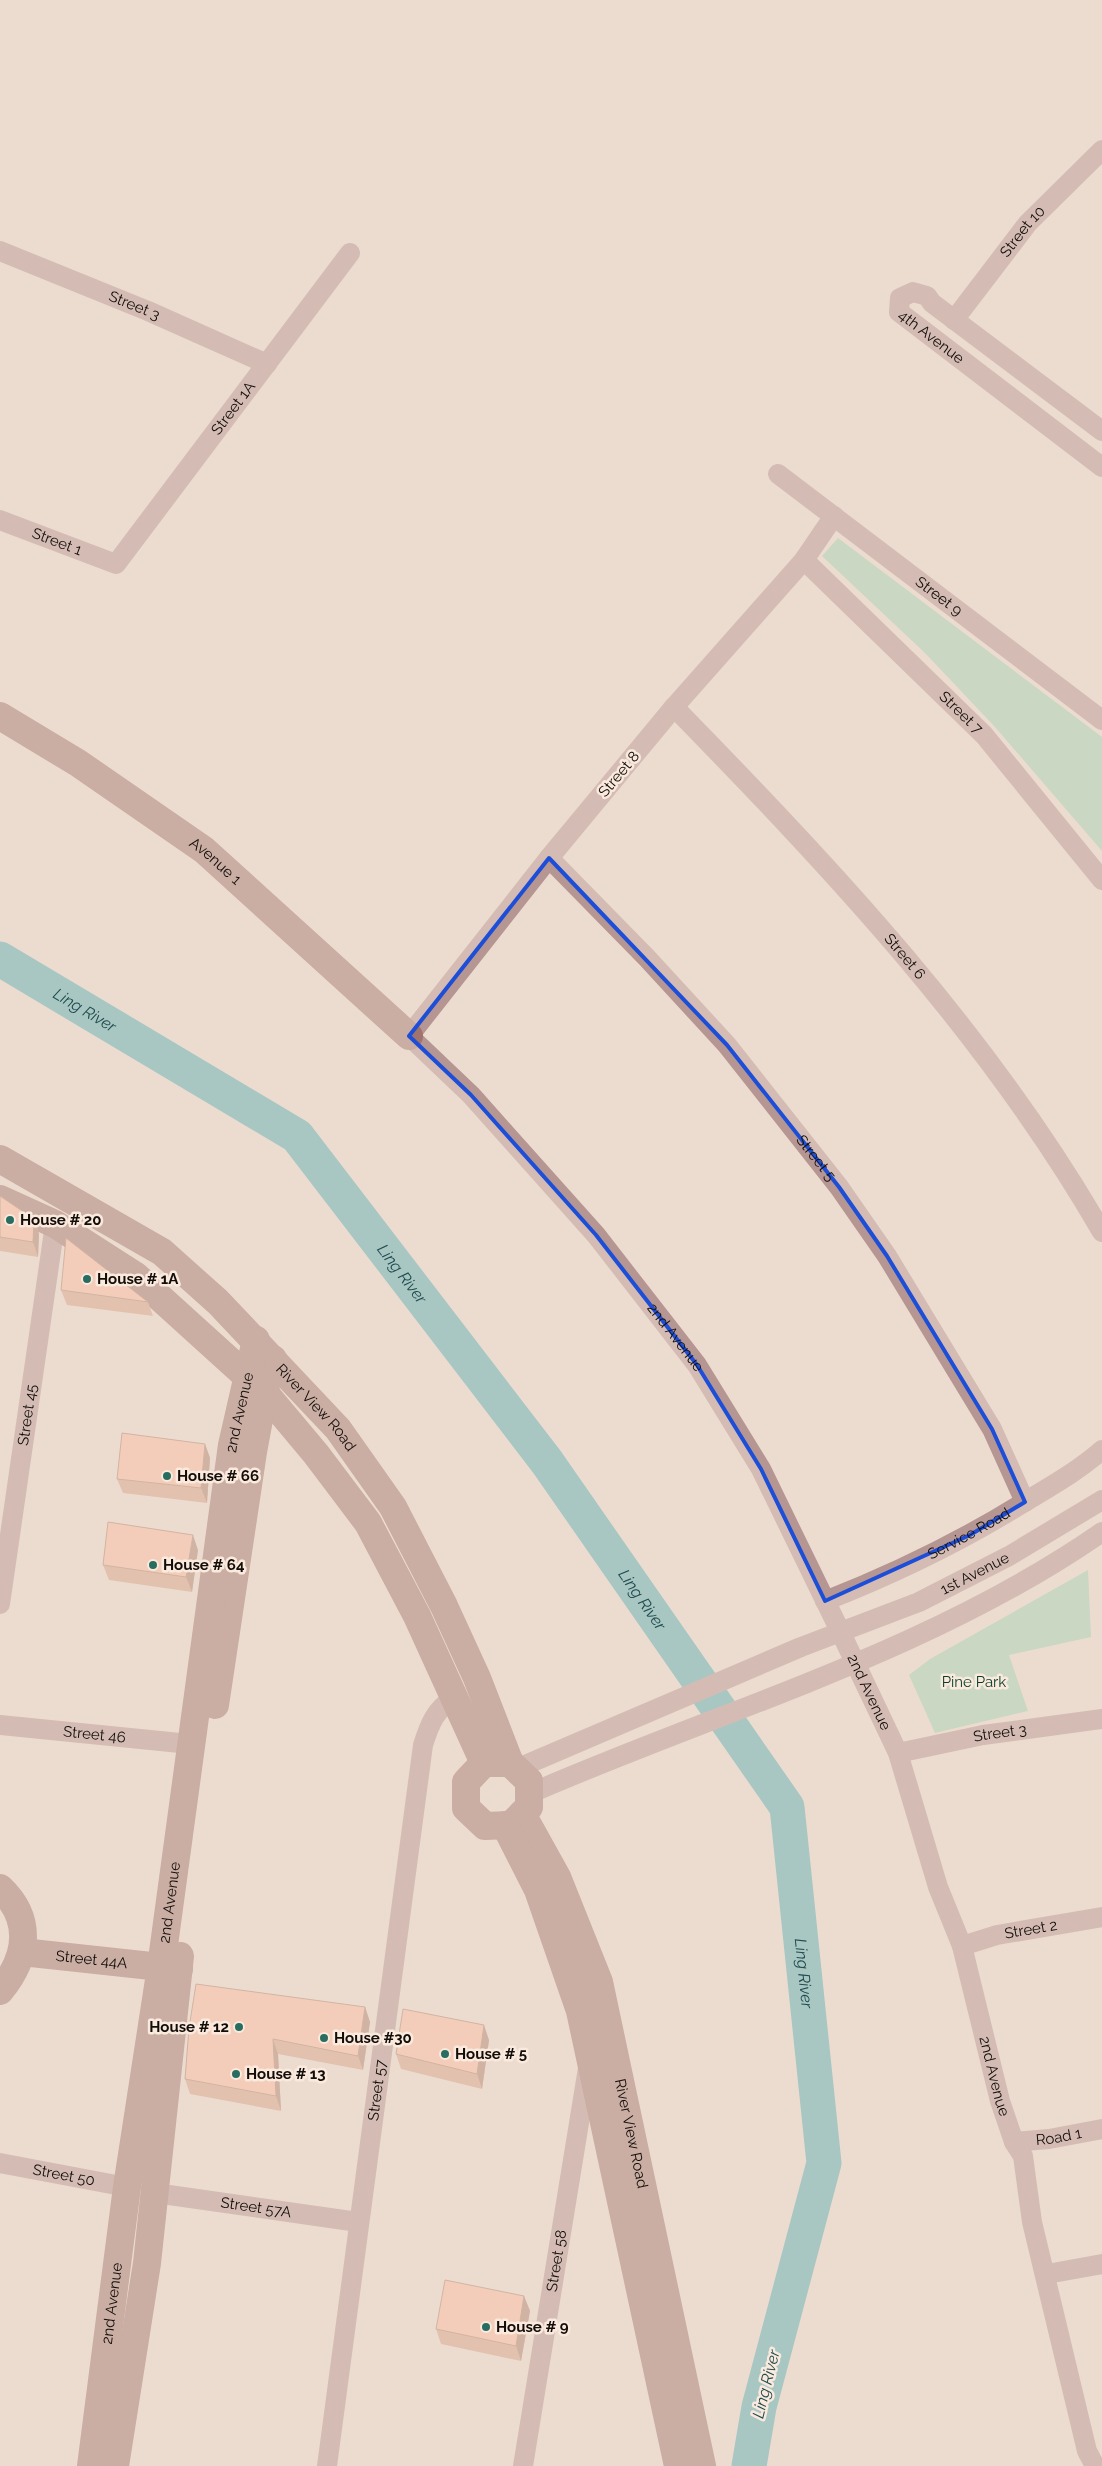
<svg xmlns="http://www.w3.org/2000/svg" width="1102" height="2466" viewBox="0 0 1102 2466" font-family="Raleway,sans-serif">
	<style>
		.green { fill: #9dd1b4 }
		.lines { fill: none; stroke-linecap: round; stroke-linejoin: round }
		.river { stroke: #54adb4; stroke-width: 35 }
		.street { stroke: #b69692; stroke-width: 20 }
		.secondary { stroke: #a0736d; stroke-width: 28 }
		.wall { fill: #d8a087 }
		.shaded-wall { fill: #b0826e }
		.building { fill: #fbba9d; stroke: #b0826e }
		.marked { fill: none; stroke: #1d4ed8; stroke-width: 4; stroke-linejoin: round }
		.poi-dot { fill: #286d60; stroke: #fae9dd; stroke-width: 2 }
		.labels { text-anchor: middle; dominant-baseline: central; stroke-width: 5; stroke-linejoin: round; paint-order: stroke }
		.street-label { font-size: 15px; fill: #120d09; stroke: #fae9dd }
		.poi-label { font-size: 15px; font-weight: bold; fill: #120d09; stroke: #fae9dd; text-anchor: start }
		.park-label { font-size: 15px; fill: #053e27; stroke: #fae9dd }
		.water-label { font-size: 16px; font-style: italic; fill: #214b4e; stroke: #fae9dd }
	</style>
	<rect width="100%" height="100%" fill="#ecdcd0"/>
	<g class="green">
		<polygon points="838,538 1102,737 1102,851 995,727 925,653 822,556"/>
		<polygon points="1088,1570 1091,1637 1009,1655 1028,1711 935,1733 909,1675 930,1659"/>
	</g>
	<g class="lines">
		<path class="river" id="s1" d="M0,959L297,1136L547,1462L787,1807L824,2163L759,2407L749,2466"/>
		<g class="street">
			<path id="s2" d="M0,251L148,311L267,364"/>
			<path id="s3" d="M954,320L1028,223L1102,150"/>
			<path id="s4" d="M1102,431L932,303L927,296L913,292L900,298L899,312L1102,467"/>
			<path id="s5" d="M778,474L1102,720"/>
			<path id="s6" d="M834,516L804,560L674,707L549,858L409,1036L471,1095L596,1235L697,1365L761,1469L841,1633L898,1753L938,1887L962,1946L1000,2101L1014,2142L1023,2156L1032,2222L1087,2451L1095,2466"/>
			<path id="s7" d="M0,520L116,564L350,253"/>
			<path id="s8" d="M804,560L984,735L1102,880"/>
			<path id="s9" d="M674,707C833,870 987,1033 1102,1232"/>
			<path id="s10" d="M549,858L647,958L727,1045L839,1187L887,1256L992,1429L1025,1502"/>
			<path id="s11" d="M825,1601C894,1574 960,1542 1023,1503C1051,1486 1078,1471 1102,1450"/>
			<path id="s12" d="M0,1604L55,1224"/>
			<path id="s13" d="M0,1725L190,1744"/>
			<path id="s14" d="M898,1753L983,1735L1102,1719"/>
			<path id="s15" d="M516,1769L801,1647L919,1602L1009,1556L1102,1500"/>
			<path d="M529,1794C721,1710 928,1653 1102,1532"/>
			<path id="s16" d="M962,1946L997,1935L1102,1917"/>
			<path id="s17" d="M1014,2142L1049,2139L1102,2129"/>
			<path id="s18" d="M0,2163L127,2187"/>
			<path id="s19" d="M155,2193L358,2222"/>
			<polyline points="1047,2274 1102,2264"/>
			<path id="s20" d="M327,2466L423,1745C430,1723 435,1710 455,1697"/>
			<path id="s21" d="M523,2466L588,2068"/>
		</g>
		<g class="secondary">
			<path id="s22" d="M0,716L78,763L204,850L409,1036"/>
			<path id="s23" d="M0,1159L162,1252L218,1302L338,1429L393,1507L444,1606L477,1678L510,1763"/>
			<polyline points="0,1199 55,1224 136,1276 264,1392 316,1454 368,1523 417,1616 484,1763"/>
			<polyline points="215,1705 253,1452 264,1392 273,1359"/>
			<polygon points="484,1763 510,1763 529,1781 529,1807 511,1825 485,1826 466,1808 466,1782"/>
			<path id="s24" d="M522,1814L557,1877L599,1982L702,2466"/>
			<polyline points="505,1825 538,1890 580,2011 678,2466"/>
			<path d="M0,1888C34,1920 27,1958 0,1991"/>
			<path id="s25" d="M22,1952L179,1969"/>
			<path id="s26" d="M91,2466L127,2187L161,1967L232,1445L256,1340"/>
			<polyline points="115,2466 147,2263 180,1956"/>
		</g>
	</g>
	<g class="wall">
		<polygon points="0,1196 34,1219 39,1234 38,1257 0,1251"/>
		<polygon points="61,1290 148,1302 153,1316 67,1305"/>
		<polygon points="205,1444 210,1458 207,1503 123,1493 117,1479"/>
		<polygon points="198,1550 192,1592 109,1580 103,1565"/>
		<polygon points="365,2007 370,2022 363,2070 278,2054 281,2111 190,2094 185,2079 189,2028"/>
		<polygon points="489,2040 482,2089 401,2069 396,2054"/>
		<polygon points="524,2296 530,2311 521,2361 441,2344 436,2329"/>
	</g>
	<g class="shaded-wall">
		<polygon points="34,1219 39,1234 38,1257 33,1242"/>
		<polygon points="205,1444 210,1458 207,1503 201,1488"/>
		<polygon points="193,1535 198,1550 192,1592 186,1577"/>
		<polygon points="365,2007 370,2022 363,2070 358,2056"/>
		<polygon points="484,2025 489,2040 482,2089 477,2074"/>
		<polygon points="273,2039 278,2054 281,2111 276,2096"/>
		<polygon points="524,2296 530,2311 521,2361 516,2346"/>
	</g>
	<g class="building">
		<polygon points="0,1196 34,1219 33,1242 0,1237"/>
		<polygon points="66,1238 148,1302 61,1290"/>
		<polygon points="122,1433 205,1444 201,1488 117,1479"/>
		<polygon points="108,1522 193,1535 186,1577 103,1565"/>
		<polygon points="196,1984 365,2007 358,2056 273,2039 276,2096 185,2079 189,2028"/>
		<polygon points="403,2009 484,2025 477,2074 396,2054"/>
		<polygon points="445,2280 524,2296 516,2346 436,2329"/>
	</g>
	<path d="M0 0H1102V2466H0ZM549,858L727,1045L839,1187L887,1256L992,1429L1025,1502L970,1535L825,1601L761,1469L697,1365L596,1235L471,1095L409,1036Z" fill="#ecdcd0" fill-opacity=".55" fill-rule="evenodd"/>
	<path class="marked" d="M549,858L727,1045L839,1187L887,1256L992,1429L1025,1502L970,1535L825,1601L761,1469L697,1365L596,1235L471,1095L409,1036Z"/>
	<g class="poi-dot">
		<circle cx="10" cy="1220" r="5"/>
		<circle cx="87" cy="1279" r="5"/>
		<circle cx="167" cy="1476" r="5"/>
		<circle cx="153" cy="1565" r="5"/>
		<circle cx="239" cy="2027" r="5"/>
		<circle cx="324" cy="2038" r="5"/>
		<circle cx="445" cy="2054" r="5"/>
		<circle cx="236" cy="2074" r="5"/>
		<circle cx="486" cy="2327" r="5"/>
	</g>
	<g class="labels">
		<g class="street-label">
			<text stroke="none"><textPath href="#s3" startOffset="112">Street 10</textPath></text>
			<text stroke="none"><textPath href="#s2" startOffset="145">Street 3</textPath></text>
			<text stroke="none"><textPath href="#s4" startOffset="305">4th Avenue</textPath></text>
			<text stroke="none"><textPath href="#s7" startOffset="319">Street 1A</textPath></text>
			<text stroke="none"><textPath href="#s7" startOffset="61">Street 1</textPath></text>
			<text stroke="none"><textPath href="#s5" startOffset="202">Street 9</textPath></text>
			<text stroke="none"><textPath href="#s8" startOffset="219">Street 7</textPath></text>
			<text transform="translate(619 774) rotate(-50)">Street 8</text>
			<text stroke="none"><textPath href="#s22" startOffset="260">Avenue 1</textPath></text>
			<text stroke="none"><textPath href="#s9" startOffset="340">Street 6</textPath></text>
			<text stroke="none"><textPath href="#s10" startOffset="402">Street 5</textPath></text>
			<text stroke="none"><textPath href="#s6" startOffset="1075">2nd Avenue</textPath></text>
			<text stroke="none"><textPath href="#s23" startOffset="406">River View Road</textPath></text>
			<text stroke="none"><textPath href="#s26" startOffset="1064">2nd Avenue</textPath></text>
			<text stroke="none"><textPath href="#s12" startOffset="191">Street 45</textPath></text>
			<text stroke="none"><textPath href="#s11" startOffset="159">Service Road</textPath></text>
			<text stroke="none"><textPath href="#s15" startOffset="499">1st Avenue</textPath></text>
			<text stroke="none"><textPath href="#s6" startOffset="1480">2nd Avenue</textPath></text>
			<text stroke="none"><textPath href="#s14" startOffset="104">Street 3</textPath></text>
			<text stroke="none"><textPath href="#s13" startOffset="95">Street 46</textPath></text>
			<text stroke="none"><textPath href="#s26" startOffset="569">2nd Avenue</textPath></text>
			<text stroke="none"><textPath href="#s16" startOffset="71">Street 2</textPath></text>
			<text stroke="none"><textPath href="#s25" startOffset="70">Street 44A</textPath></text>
			<text stroke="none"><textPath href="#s6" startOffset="1885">2nd Avenue</textPath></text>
			<text stroke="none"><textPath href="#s20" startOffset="379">Street 57</textPath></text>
			<text stroke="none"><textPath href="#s24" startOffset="340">River View Road</textPath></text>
			<text stroke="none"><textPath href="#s17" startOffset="45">Road 1</textPath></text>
			<text stroke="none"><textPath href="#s18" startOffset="65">Street 50</textPath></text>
			<text stroke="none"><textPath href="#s19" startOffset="102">Street 57A</textPath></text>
			<text stroke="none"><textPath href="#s21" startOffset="208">Street 58</textPath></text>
			<text stroke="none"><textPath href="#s26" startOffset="164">2nd Avenue</textPath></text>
		</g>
		<g class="poi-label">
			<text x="20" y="1220">House # 20</text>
			<text x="97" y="1279">House # 1A</text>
			<text x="177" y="1476">House # 66</text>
			<text x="163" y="1565">House # 64</text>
			<text x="229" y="2027" text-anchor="end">House # 12</text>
			<text x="334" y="2038">House #30</text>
			<text x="455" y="2054">House # 5</text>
			<text x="246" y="2074">House # 13</text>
			<text x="496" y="2327">House # 9</text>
		</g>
		<g class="park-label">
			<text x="974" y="1682">Pine Park</text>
		</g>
		<g class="water-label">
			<text stroke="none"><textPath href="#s1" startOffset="99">Ling River</textPath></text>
			<text stroke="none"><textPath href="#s1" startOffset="519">Ling River</textPath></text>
			<text stroke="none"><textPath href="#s1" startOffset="924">Ling River</textPath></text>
			<text stroke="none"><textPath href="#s1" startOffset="1344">Ling River</textPath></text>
			<text transform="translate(766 2384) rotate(-76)">Ling River</text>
		</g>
	</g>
</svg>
